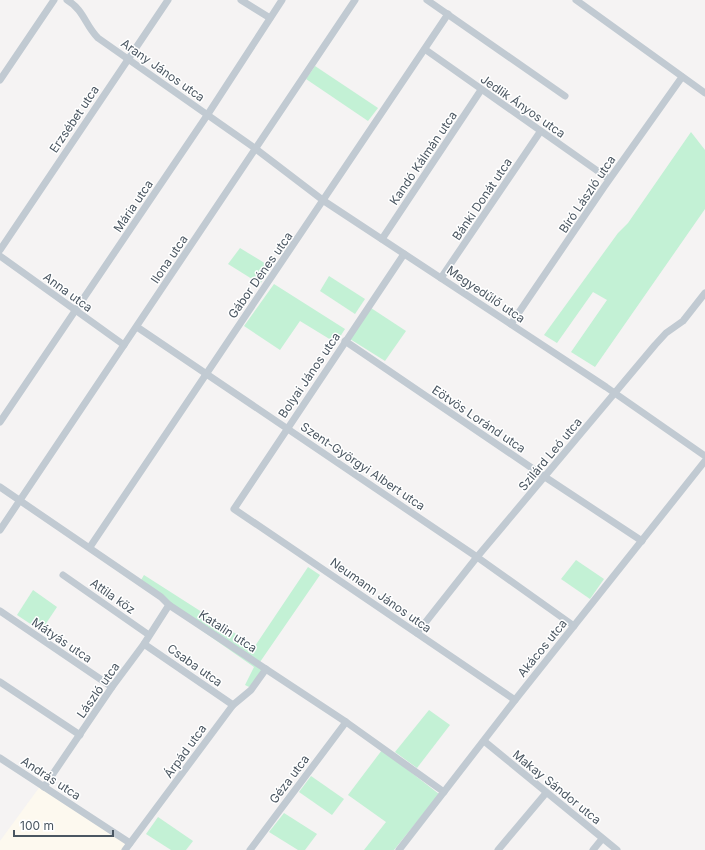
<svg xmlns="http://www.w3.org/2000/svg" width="705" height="850" viewBox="0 0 705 850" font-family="Inter,sans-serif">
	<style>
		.commercial { fill: #fdf9ef }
		.green { fill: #c3f1d5 }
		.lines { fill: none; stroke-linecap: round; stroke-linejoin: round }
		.minor { stroke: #c1cad2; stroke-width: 7 }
		.labels { text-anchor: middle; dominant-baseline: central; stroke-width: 3; stroke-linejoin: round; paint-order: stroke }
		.street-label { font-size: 12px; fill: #4a5661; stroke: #fff }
	</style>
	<rect width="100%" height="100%" fill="#f5f3f3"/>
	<polygon class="commercial" points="41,785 130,843 125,850 0,850 0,841"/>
	<g class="green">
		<polygon points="315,66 378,108 368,121 306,79"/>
		<polygon points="691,132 705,150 705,209 595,367 571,352 607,300 593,292 557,343 544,335 618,233 628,223"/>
		<polygon points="240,248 271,267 260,284 228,264"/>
		<polygon points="329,276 365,299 355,314 320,291"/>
		<polygon points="274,284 345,329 336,343 300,321 280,350 244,326"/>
		<polygon points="371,308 406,331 385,361 350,339"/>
		<polygon points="576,560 604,579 590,599 561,579"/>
		<polygon points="308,567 320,575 260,662 262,672 249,687 245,685 254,667 171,609 141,580 144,575 255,646"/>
		<polygon points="33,590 57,607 41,631 17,615"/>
		<polygon points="429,710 450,725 417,768 395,752"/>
		<polygon points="382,750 439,794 394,850 364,850 386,822 348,795"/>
		<polygon points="311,776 344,799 332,815 299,792"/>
		<polygon points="284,813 317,834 305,850 298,850 269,832"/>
		<polygon points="158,817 193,841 186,850 171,850 146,834"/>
	</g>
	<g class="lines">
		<g class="minor">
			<path d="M67,0C84,10 85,25 98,38L256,149L324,201L606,387L705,456"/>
			<polyline points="241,0 270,18"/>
			<polyline points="427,0 565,96"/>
			<polyline points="576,0 705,93"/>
			<polyline points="426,50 609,179"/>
			<polyline points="0,80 54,0"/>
			<polyline points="382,239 481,90"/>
			<polyline points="0,250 168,0"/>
			<polyline points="404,254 234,509 515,700"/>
			<polyline points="0,256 124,345"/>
			<polyline points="441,278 540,132"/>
			<polyline points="511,324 604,187 682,77"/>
			<polyline points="137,327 477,557 574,626"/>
			<polyline points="345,341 545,477 642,541"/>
			<polyline points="0,422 208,114 282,0"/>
			<polyline points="0,487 161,597 169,605 346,722 444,792"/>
			<polyline points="0,530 355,0"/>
			<polyline points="90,547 448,14"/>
			<polyline points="63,575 149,635"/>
			<polyline points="0,611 112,687"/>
			<polyline points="417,633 477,557 655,345 666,333 683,321 705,293"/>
			<polyline points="144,644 233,705"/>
			<polyline points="0,682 80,735"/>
			<polyline points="484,741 617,850"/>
			<polyline points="0,758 130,843"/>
			<polyline points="44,787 112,687 144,644 169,605"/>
			<polyline points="125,850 233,705 251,690 266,669"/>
			<polyline points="250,850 346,722"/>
			<polyline points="399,850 515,700 705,461"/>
			<polyline points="498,850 546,793"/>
			<polyline points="593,850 602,839"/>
		</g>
	</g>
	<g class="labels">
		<g class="street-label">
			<text transform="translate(163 70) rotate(35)">Arany János utca</text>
			<text transform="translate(523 106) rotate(35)">Jedlik Ányos utca</text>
			<text transform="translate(74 119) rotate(-56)">Erzsébet utca</text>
			<text transform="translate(423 158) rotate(-56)">Kandó Kálmán utca</text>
			<text transform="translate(587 194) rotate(-56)">Bíró László utca</text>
			<text transform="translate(482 199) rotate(-56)">Bánki Donát utca</text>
			<text transform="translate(133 206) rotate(-56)">Mária utca</text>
			<text transform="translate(169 259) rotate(-56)">Ilona utca</text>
			<text transform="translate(260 275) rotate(-55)">Gábor Dénes utca</text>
			<text transform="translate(68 292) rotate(36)">Anna utca</text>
			<text transform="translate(486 294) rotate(34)">Megyedűlő utca</text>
			<text transform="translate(309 375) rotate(-56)">Bolyai János utca</text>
			<text transform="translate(479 419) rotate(34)">Eötvös Loránd utca</text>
			<text transform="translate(550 454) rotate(-50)">Szilárd Leó utca</text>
			<text transform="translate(363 466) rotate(34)">Szent-Györgyi Albert utca</text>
			<text transform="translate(381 595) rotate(35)">Neumann János utca</text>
			<text transform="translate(113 596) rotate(35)">Attila köz</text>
			<text transform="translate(228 631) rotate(33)">Katalin utca</text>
			<text transform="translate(62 640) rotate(34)">Mátyás utca</text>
			<text transform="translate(542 648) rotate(-51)">Akácos utca</text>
			<text transform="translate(195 665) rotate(35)">Csaba utca</text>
			<text transform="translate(98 690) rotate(-55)">László utca</text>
			<text transform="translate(185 751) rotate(-54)">Árpád utca</text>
			<text transform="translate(51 778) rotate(33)">András utca</text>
			<text transform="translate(289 779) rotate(-53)">Géza utca</text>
			<text transform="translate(557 787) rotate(39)">Makay Sándor utca</text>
		</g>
	</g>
	<path d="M14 830v6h99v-6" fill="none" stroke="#4a5661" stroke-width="2"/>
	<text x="20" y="830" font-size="12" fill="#4a5661" stroke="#ffffff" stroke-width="3" paint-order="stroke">100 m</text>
</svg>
